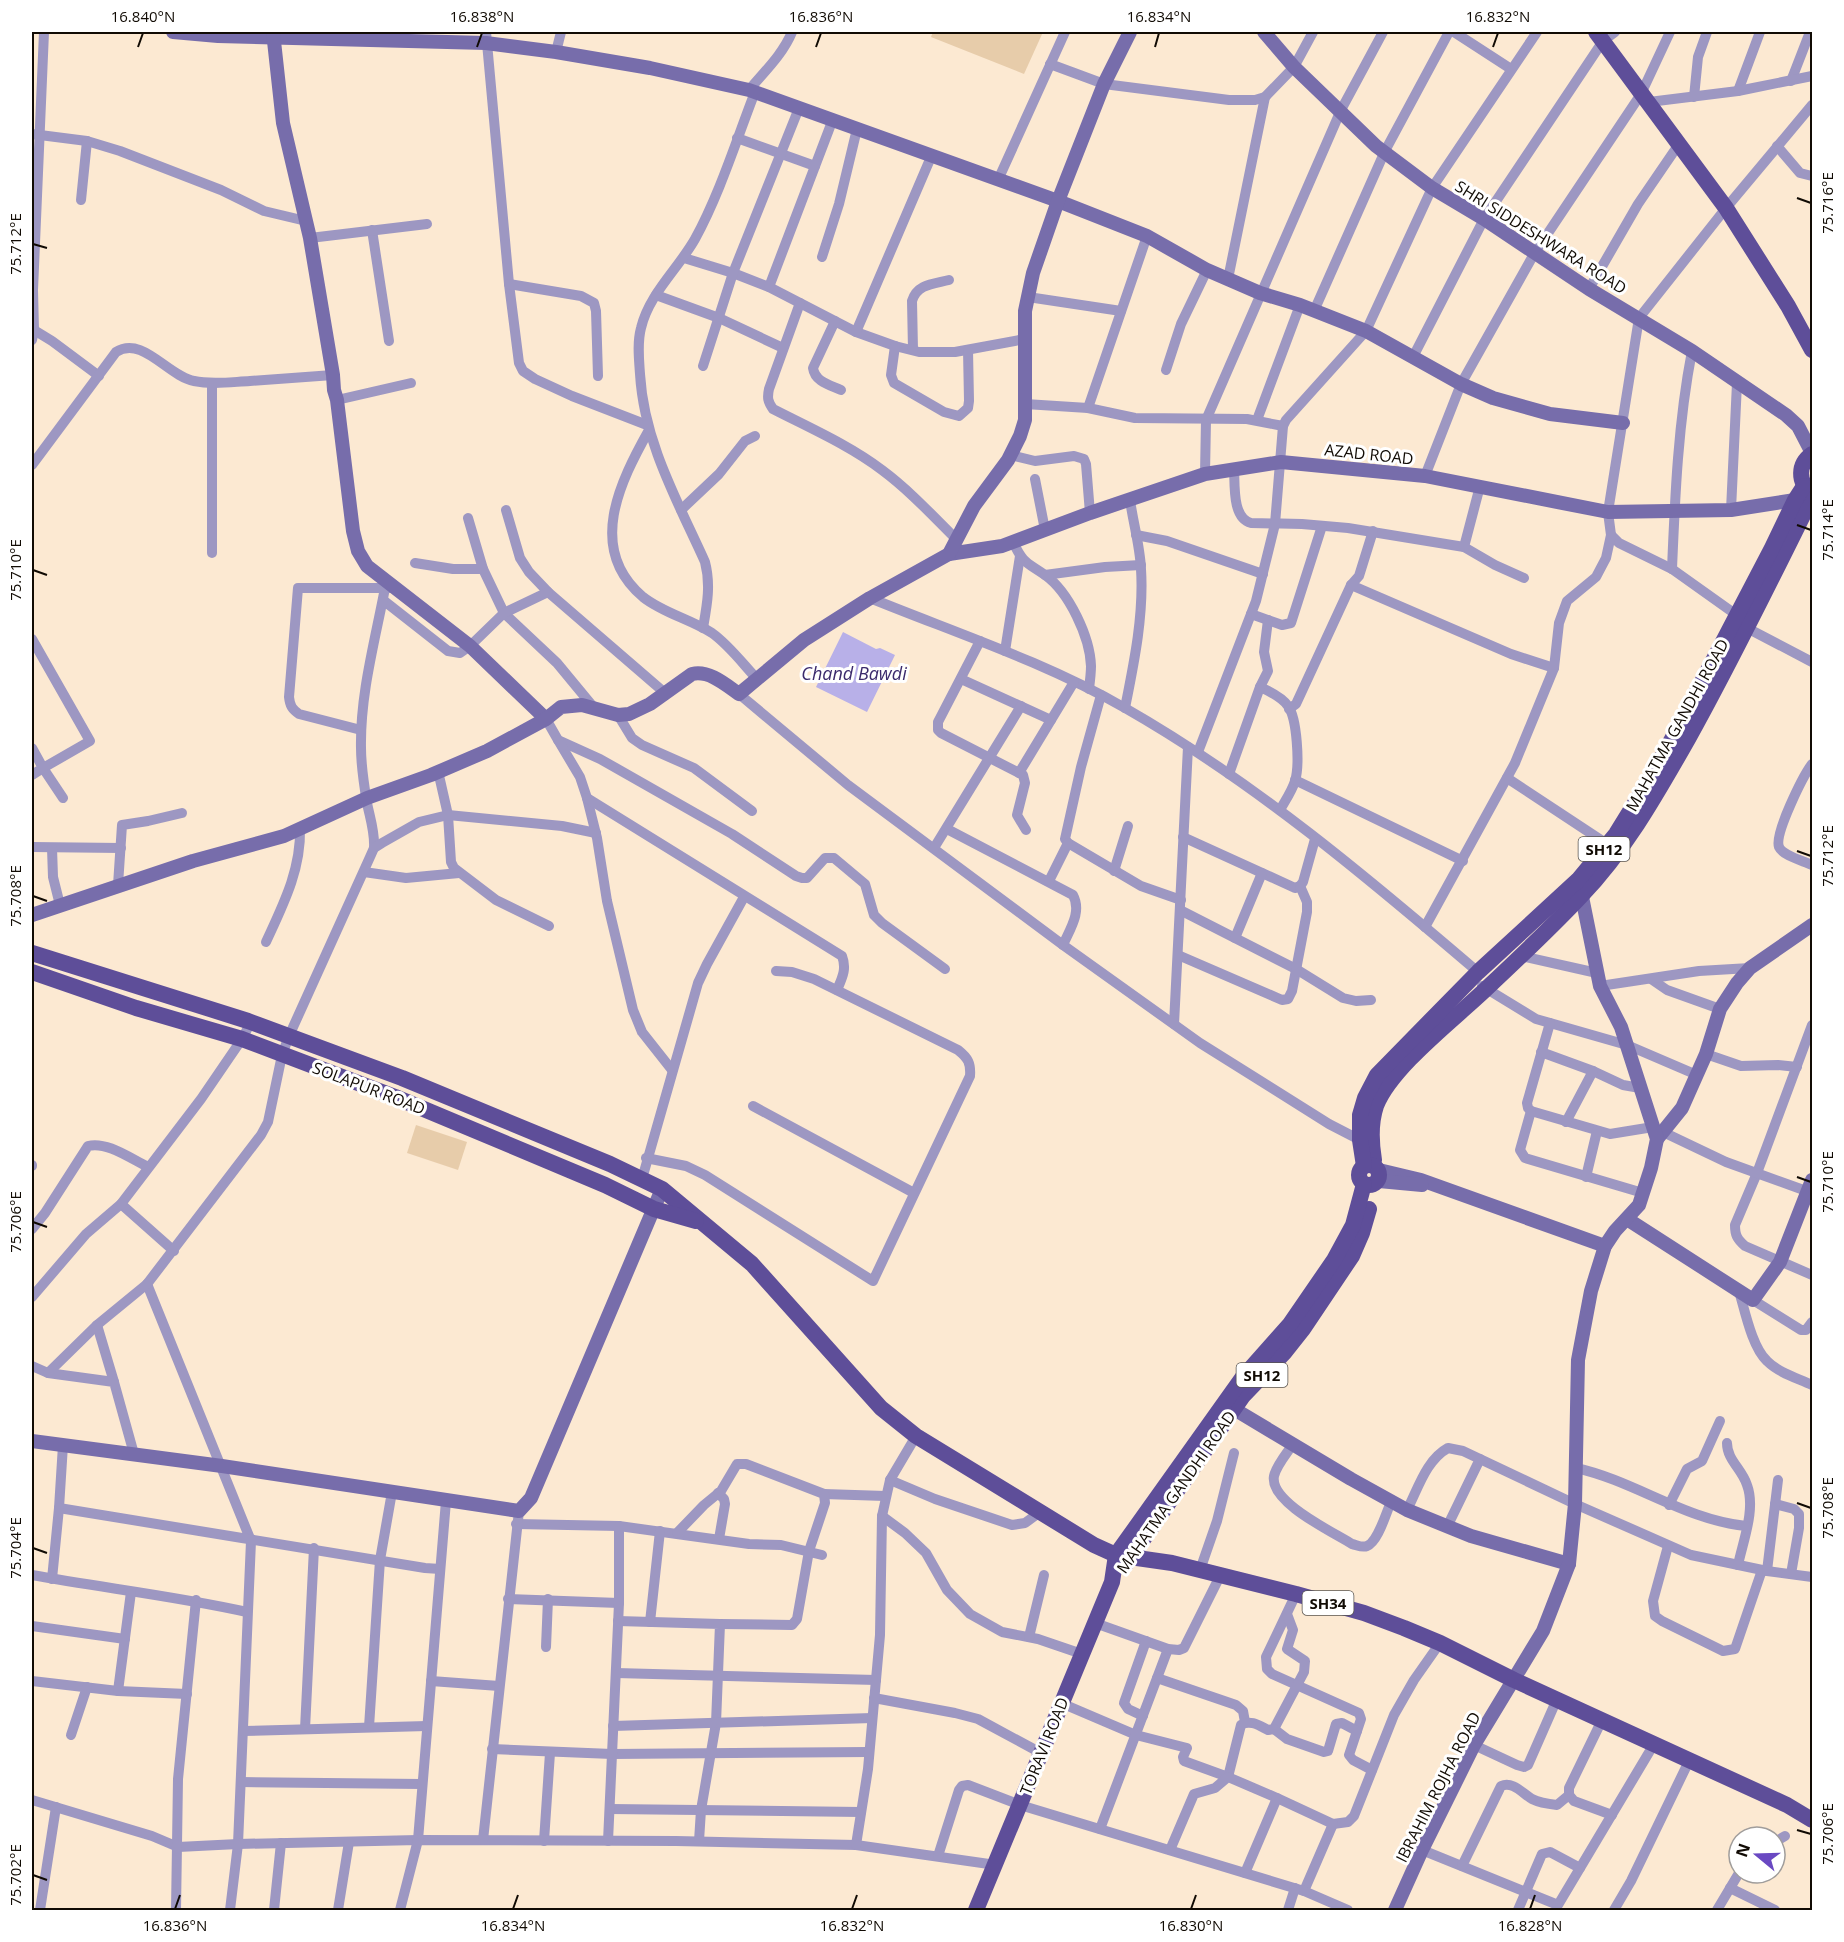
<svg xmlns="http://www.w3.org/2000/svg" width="1844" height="1942" viewBox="0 0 1844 1942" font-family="'Open Sans',sans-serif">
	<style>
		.green { fill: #e7ccaa }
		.water { fill: #b8b0e8 }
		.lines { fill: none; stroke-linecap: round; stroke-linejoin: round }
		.street { stroke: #9d97c2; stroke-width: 10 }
		.secondary { stroke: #776dab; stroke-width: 14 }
		.primary { stroke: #5e4e99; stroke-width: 16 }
		.ticks { fill: none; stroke: #110b04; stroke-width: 2 }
		.labels { text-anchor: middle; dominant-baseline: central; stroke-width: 6; stroke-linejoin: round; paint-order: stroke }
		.shield { fill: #fff; stroke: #58544f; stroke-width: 1.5 }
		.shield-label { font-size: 15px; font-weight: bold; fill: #110b04 }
		.street-label { font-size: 16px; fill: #110b04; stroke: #fff }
		.water-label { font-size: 18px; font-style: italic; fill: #3b2a6c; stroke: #fff }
		.neatline { fill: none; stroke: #110b04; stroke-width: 2 }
		.ticks-label { font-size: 15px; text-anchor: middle; fill: #110b04 }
	</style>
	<rect width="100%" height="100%" fill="#fce9d2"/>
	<g class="green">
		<polygon points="933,32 1043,32 1024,74 931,37"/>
		<polygon points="416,1125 467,1142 458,1170 407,1153"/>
	</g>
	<polygon class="water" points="843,632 876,649 880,648 895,655 867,712 816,687"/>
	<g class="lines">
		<g class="street">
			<polyline points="486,32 509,284 519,363 523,371 535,379 572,396 647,425"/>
			<polyline points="1454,32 1511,69"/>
			<polyline points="556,52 561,32"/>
			<polyline points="1050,64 1104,84 1229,100 1255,100 1265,97 1294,67 1313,32"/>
			<polyline points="1791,81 1810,32"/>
			<path d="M749,90C764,72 783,54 792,32"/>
			<polyline points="1738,91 1760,32"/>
			<polyline points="1694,97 1698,57 1707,32"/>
			<polyline points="1649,102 1738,91 1812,76"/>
			<polyline points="32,134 87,141 120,151 221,190 264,211 306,221"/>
			<polyline points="737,138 815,166"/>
			<polyline points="1777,146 1800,173 1812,176"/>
			<polyline points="998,180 1065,32"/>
			<polyline points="81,200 87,141"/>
			<polyline points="372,230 389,341"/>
			<polyline points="310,238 427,224"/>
			<polyline points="822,257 839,204 857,129"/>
			<polyline points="684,258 733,273 769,287 856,332 895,346 919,352 955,352 1025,339"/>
			<polyline points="1228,279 1265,97"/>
			<polyline points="509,284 581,296 594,303 596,311 598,376"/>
			<polyline points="769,287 833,119"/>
			<polyline points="1589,289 1638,204 1679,144"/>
			<polyline points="656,295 719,318 783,348"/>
			<polyline points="1028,297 1121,311"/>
			<path d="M800,303L769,389C767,398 768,402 773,409C810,428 849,445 882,470C909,490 933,516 957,540"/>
			<polyline points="1314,311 1385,151 1449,32"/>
			<path d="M835,321L813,368C815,382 830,385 841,390"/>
			<polyline points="34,330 52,341 99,376"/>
			<polyline points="856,332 931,157"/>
			<polyline points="32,340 34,330 33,290 44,32"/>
			<polyline points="895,346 891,375 894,383 944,412 959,416 968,408 969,401 968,350"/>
			<path d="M913,350L912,301C917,284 933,284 949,280"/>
			<polyline points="1413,357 1484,219 1603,41 1615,32"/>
			<polyline points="703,366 733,273 799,108"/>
			<polyline points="1166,370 1181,324 1207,270"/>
			<polyline points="337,400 411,383"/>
			<polyline points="1025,404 1088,408 1135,418 1247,419 1283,426"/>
			<polyline points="1088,408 1147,236"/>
			<polyline points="1257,420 1300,305"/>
			<path d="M649,430C620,482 586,549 643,597C663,613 690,619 712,633C729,645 743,664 757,679"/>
			<polyline points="1010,455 1035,461 1074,456 1084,459 1086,464 1090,513"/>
			<path d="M32,465L116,352C142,335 168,376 194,381C212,385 231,382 250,381C277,379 305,377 333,375"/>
			<path d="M1234,468C1235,485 1232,518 1251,523L1302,524L1348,528L1464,547L1495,565L1524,578"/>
			<polyline points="1205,474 1206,420 1341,110 1383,32"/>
			<polyline points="1425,476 1461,384 1534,254 1641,94 1670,32"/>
			<polyline points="1035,479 1045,530"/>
			<polyline points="506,510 520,558 529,572 548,592 665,693"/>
			<polyline points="681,510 719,474 745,441 755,436"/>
			<polyline points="1731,510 1737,383"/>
			<polyline points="468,518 483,569 504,613 557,663 595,709"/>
			<polyline points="1136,535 1167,541 1263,574"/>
			<polyline points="1611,535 1619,543 1672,569 1738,616"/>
			<path d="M1013,542C1024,565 1027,562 1045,575C1069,592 1090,637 1091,666C1091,673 1090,681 1089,689"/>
			<polyline points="1464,547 1480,486"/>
			<polyline points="212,553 212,383"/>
			<polyline points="415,563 453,569 483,569"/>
			<path d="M1672,569C1675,497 1678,423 1692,351"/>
			<polyline points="1045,575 1105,567 1141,565"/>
			<polyline points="1351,585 1511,654 1554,668"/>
			<path d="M870,598C956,633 1045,662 1125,708C1253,781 1367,877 1478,972"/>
			<polyline points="383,600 448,651 460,653 470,646 504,613 548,592"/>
			<polyline points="1251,614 1282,625 1291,623 1322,526"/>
			<path d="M703,628C707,605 711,585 705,562C677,500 644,442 640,374C639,359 637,343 641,328C649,294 678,269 695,239C720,193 736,141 755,92"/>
			<polyline points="1747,628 1812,662"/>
			<polyline points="32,639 90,741 43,768 63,798"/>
			<polyline points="980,641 938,722 938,730 941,733 1023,775 1025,783 1017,815 1026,830"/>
			<polyline points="1005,651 1020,556"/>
			<polyline points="961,679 1051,720"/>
			<path d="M1260,687C1269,691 1282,697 1288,706C1297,718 1300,765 1295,781C1292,791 1285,801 1280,810"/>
			<polyline points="739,694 848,785 1063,945 1200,1043 1329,1124 1360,1140"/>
			<polyline points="1101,695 1081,767 1065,839 1068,843 1141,886 1181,900"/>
			<path d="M1125,708C1134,663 1144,615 1141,569C1140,546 1133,522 1130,500"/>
			<polyline points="1289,709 1296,704 1351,585 1359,576 1373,531"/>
			<polyline points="618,715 632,738 642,745 694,768 752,811"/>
			<polyline points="546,719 558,740 600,759 732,834 796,876 802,878 807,878 825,858 834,858 865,884 874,915 882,923 945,969"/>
			<path d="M361,730L299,714C292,709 290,706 289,697L298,588H394"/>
			<polyline points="558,740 580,777 587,798 597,838 607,901 633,1010 642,1032 672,1070"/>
			<polyline points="32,748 43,768 32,775"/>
			<polyline points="1198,752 1256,601 1275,524 1283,426 1286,420 1366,331 1432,188 1537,32"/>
			<path d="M1812,764C1803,776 1774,834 1779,847C1783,856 1804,861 1812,865"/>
			<polyline points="438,771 448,815 451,862 454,868 496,900 549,926"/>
			<polyline points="1019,773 1074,682"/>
			<polyline points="1229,774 1260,687 1268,671 1264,652 1268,620"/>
			<polyline points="1507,778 1607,844"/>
			<polyline points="1295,780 1463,861"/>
			<path d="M587,798L842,956C847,969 842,978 837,990"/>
			<path d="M947,829L1073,895C1082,912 1070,929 1063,945"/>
			<polyline points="1183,837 1295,888 1300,886 1303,882 1315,839"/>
			<polyline points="32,847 121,848"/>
			<polyline points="52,848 53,877 60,905"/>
			<path d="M374,848C375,832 370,818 367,803C364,785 361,766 361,748C360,694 375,641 385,588"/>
			<polyline points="934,848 1021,706"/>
			<polyline points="1114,871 1128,826"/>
			<polyline points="364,872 406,878 459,873"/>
			<polyline points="1049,881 1068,843"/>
			<polyline points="118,885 122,825 148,821 182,813"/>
			<polyline points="1180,910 1296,969 1343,998 1356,1001 1371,1000"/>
			<polyline points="1425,927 1515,763 1554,668 1559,623 1567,601 1596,577 1606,558 1611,535 1608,512 1639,318 1726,208 1812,105"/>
			<polyline points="1235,938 1262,873"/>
			<path d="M266,942C283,905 301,870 300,829"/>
			<polyline points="1178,955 1282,1000 1288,999 1292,991 1307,912 1307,902 1300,886"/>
			<polyline points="1521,956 1597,973"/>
			<polyline points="1651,979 1667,990 1720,1009"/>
			<polyline points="1482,986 1536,1019 1627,1045 1697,1075"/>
			<polyline points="1600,986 1699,971 1750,968"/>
			<polyline points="1550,1023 1527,1103 1528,1108 1531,1111 1610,1134 1653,1127"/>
			<polyline points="1174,1024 1188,747"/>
			<path d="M1812,1025L1757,1173L1735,1225C1735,1235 1737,1239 1745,1246L1812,1275"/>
			<polyline points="1541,1052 1593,1071 1623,1085 1640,1088"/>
			<polyline points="1706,1054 1741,1066 1778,1065 1797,1067"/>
			<polyline points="753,1106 914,1193"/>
			<polyline points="1531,1111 1520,1150 1525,1158 1643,1193"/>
			<polyline points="1566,1122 1593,1071"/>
			<polyline points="1663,1132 1726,1162 1812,1193"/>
			<path d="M646,1158L686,1166L705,1175L873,1281L970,1076C971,1063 968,1058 958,1050L814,979L792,972L776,971"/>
			<polyline points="32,1166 32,1165"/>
			<polyline points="1586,1177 1597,1131"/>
			<polyline points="642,1179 698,983 707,964 744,897"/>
			<polyline points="121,1204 174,1251"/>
			<path d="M32,1229L45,1213L88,1146C107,1141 131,1159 148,1167"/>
			<polyline points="147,1284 251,1541 238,1844 230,1910"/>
			<path d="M1739,1291C1745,1311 1752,1347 1767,1361C1779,1373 1797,1378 1812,1385"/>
			<polyline points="32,1297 86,1234 121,1204 201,1099 242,1039 251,1022"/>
			<polyline points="1753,1300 1801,1330 1806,1330 1812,1322"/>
			<polyline points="97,1325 114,1382"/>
			<polyline points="32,1366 48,1373 114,1382 134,1454"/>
			<polyline points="48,1373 97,1325 147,1284 261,1135 268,1122 282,1055 289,1036 370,857 374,848 382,843 419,822 448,815 562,826 596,833"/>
			<path d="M1727,1443C1727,1460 1742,1469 1747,1485C1756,1509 1743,1541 1738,1565"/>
			<path d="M1293,1444C1287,1453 1276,1466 1274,1476C1269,1502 1333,1532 1352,1544C1357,1545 1362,1548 1367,1546C1378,1542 1386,1513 1391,1502"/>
			<path d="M63,1445L59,1508C181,1529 303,1547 425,1568L440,1569"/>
			<path d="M1576,1468C1635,1481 1685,1520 1746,1526"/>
			<polyline points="890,1480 935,1499 1012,1525 1025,1523 1040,1512"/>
			<polyline points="718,1493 724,1499 725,1504 719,1539"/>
			<polyline points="824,1494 885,1496"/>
			<polyline points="1775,1504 1794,1509 1799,1514 1799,1528 1791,1574"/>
			<polyline points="1669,1505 1687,1469 1702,1461 1720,1421"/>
			<path d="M1407,1510C1418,1489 1426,1460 1448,1448L1463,1451L1575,1504L1691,1555L1767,1571L1812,1577"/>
			<polyline points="882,1516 905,1533 926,1553 947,1590 970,1614 1002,1632 1038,1639 1082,1654"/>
			<polyline points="516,1524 619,1526 749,1544 781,1545 822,1555"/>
			<polyline points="1447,1527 1480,1459"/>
			<polyline points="677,1533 704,1505 721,1491 737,1464 746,1464 824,1494 825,1503 809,1551 797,1619 792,1625 720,1624"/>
			<polyline points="1668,1546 1653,1601 1655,1616 1662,1621 1723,1651 1735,1649 1762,1570"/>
			<polyline points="1200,1570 1217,1521 1234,1453"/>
			<polyline points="1767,1571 1778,1480"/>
			<path d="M32,1575C103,1588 176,1596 247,1612"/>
			<polyline points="52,1579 59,1508"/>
			<polyline points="1296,1594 1266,1657 1267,1669 1272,1674 1359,1713 1361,1719 1349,1755 1353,1760 1372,1770"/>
			<polyline points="508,1599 619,1603"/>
			<polyline points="618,1621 720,1624 716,1723 701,1810 699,1841"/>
			<polyline points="650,1622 660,1531"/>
			<polyline points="1095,1623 1168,1649 1179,1650 1184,1648 1221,1574"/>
			<polyline points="32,1626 125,1639"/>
			<polyline points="1029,1637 1044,1575"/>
			<polyline points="546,1647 548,1599"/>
			<polyline points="616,1673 876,1680"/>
			<polyline points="1157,1678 1236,1705 1243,1711 1245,1722"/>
			<polyline points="32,1681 118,1691 187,1694"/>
			<polyline points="431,1681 499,1686"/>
			<polyline points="118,1691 131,1592"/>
			<polyline points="874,1698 955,1713 978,1719 1041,1753"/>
			<path d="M1061,1703L1136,1735L1187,1748L1183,1757L1184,1761L1228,1777L1241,1725C1250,1719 1260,1726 1268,1730L1274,1729L1304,1672L1305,1661L1287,1649L1293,1630L1287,1614"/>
			<polyline points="1143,1716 1128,1709 1124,1703 1146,1641"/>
			<polyline points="1602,1720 1569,1788 1569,1795 1574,1801 1612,1815"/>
			<polyline points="613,1726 872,1718"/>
			<polyline points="369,1727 380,1560 392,1492"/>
			<polyline points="305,1729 314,1548"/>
			<polyline points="1274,1729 1287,1739 1324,1752 1328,1751 1336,1724 1342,1723 1357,1731"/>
			<polyline points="243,1731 427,1726"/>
			<polyline points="71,1735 87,1687"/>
			<polyline points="1474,1745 1517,1765 1524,1767 1528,1765 1557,1699"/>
			<polyline points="492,1749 612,1754 869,1752"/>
			<polyline points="241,1782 422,1784"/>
			<polyline points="32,1800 152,1836 178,1847 238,1844 418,1840 676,1841 856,1845 996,1865"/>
			<polyline points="610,1809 861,1812"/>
			<polyline points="1333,1824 1348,1822 1354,1816 1394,1715 1414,1680 1440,1643"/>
			<polyline points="1100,1829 1168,1649"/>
			<polyline points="483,1840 519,1511"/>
			<polyline points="544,1841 550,1753"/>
			<polyline points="608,1841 619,1603 619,1526"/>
			<polyline points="1775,1842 1785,1836"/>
			<polyline points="856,1845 868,1769 880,1635 882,1516 890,1480 916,1436"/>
			<polyline points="1170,1850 1194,1794 1215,1788 1228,1777 1277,1798 1333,1824 1304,1891"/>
			<polyline points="1422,1850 1558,1905 1654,1744"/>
			<polyline points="938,1856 959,1790 962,1786 968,1785 1020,1805 1304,1891 1348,1910"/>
			<path d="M1462,1866L1501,1786C1513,1781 1522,1793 1532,1799C1540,1803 1548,1804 1557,1805L1569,1795"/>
			<polyline points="1245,1873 1277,1798"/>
			<polyline points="1730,1888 1775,1910"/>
			<polyline points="40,1910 56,1807"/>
			<polyline points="176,1910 178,1779 196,1600"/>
			<polyline points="274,1910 281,1843"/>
			<polyline points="338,1910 349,1842"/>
			<polyline points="400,1910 418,1840 446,1501"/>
			<polyline points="1288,1910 1295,1888"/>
			<polyline points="1518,1910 1542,1854 1550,1852 1580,1868"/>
			<polyline points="1614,1910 1631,1881 1689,1761"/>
			<polyline points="1717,1910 1739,1873"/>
		</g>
		<g class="secondary">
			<polyline points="173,32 218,36 486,43 556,52 650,68 749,90 1058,201 1147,236 1207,270 1260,293 1300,305 1366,331 1461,384 1493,398 1550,414 1623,423"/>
			<polyline points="273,32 283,123 310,238 333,375 334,390 337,400 353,531 358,551 367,566 470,646 546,719"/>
			<polyline points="1264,32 1294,67 1376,146 1432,188 1484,219 1589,289 1692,351 1786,415 1798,426 1812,453"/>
			<polyline points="949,554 1002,546 1090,513 1205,474 1281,462 1425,476 1608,512 1731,510 1795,500"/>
			<path d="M32,915L193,861L284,836L367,798L431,775L487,751L546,719L561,707L582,705L618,715L629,714L650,704L692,674C709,670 725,684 739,694L804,640L870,598L949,554L974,506L1008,460L1020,436L1025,420V311L1033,273L1058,201L1104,84L1130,32"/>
			<polyline points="1657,1139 1682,1108 1706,1054 1720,1009 1737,983 1750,968 1812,925"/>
			<polyline points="1379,1170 1421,1180 1605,1246"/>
			<polyline points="1379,1181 1422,1185"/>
			<polyline points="1627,1219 1753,1300 1780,1262 1812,1180"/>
			<polyline points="1234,1409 1351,1479 1407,1510 1471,1536 1569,1564"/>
			<polyline points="32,1441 222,1466 519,1511 531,1498 662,1189"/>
			<polyline points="1395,1910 1422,1850 1474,1745 1543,1631 1569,1564 1575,1504 1578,1360 1591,1291 1605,1246 1615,1231 1639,1205 1651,1168 1657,1139 1621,1027 1600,986 1580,887"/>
		</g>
		<g class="primary">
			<polyline points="1596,32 1726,208 1788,306 1812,350"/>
			<path d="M1812,493C1797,482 1798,464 1812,454"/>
			<polyline points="32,953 248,1021 402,1078 610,1164 662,1189 752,1264 881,1408 916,1436 1094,1545 1116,1555 1172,1563 1296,1594 1364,1613 1404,1628 1440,1643 1514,1680 1787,1805 1812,1820"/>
			<polyline points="32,972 136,1008 242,1039 395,1097 605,1185 654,1209 696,1221"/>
			<path d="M1374,1160C1371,1142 1370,1124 1376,1106C1391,1067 1456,1018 1487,988C1519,958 1551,928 1581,896C1626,849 1656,795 1688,739C1732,660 1772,578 1812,497"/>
			<circle cx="1369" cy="1175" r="10"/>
			<polyline points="1364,1166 1360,1140 1360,1115 1365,1098 1377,1075 1478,972 1578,880 1616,834 1650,779 1677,730 1772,548 1795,500 1804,486"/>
			<polyline points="1126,1564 1243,1396 1284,1353 1303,1329 1352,1256 1362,1233 1369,1209"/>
			<polyline points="976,1910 1112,1582 1116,1555 1243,1377 1290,1324 1334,1260 1353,1225 1364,1184"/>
		</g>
	</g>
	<path class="ticks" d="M138,47L143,33M477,47L482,33M816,47L821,33M1155,47L1159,33M1493,47L1498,33M1797,198L1811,203M33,244L47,248M1797,525L1811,530M33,570L47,575M1797,851L1811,856M33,896L47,901M1797,1177L1811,1182M33,1222L47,1227M1797,1503L1811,1508M33,1548L47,1553M1797,1830L1811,1834M33,1875L47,1880M175,1909L180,1895M513,1909L518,1895M852,1909L857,1895M1191,1909L1196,1895M1530,1909L1535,1895"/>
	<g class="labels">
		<g class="shield">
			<rect x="1578.5" y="837" width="51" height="24" rx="4.5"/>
			<rect x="1236.5" y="1363" width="51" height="24" rx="4.5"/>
			<rect x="1302.5" y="1591" width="51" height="24" rx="4.5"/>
		</g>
		<g class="shield-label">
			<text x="1604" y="849">SH12</text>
			<text x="1262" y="1375">SH12</text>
			<text x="1328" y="1603">SH34</text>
		</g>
		<g class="street-label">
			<text transform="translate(1541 237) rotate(32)">SHRI SIDDESHWARA ROAD</text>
			<text transform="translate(1369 454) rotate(6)">AZAD ROAD</text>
			<text transform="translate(1677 725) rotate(-61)">MAHATMA GANDHI ROAD</text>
			<text transform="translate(369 1088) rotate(21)">SOLAPUR ROAD</text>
			<text transform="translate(1176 1492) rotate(-55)">MAHATMA GANDHI ROAD</text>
			<text transform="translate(1044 1746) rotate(-68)">TORAVI ROAD</text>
			<text transform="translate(1438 1787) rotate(-63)">IBRAHIM ROJHA ROAD</text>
		</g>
		<g class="water-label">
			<text x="854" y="673">Chand Bawdi</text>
		</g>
	</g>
	<rect width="1844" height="1942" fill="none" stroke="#ffffff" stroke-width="66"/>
	<g transform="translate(1757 1855) rotate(289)"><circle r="28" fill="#ffffff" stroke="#a09d9b" stroke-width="1.5"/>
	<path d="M0-4.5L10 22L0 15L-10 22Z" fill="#6a49c2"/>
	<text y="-9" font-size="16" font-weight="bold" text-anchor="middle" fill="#110b04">N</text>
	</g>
	<rect x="33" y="33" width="1778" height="1876" class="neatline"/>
	<g class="ticks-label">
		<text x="143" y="22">16.840°N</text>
		<text x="482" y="22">16.838°N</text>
		<text x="821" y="22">16.836°N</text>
		<text x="1159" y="22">16.834°N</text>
		<text x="1498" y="22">16.832°N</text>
		<text transform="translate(1828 203) rotate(-90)" y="5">75.716°E</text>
		<text transform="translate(16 244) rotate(-90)" y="5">75.712°E</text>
		<text transform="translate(1828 530) rotate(-90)" y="5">75.714°E</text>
		<text transform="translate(16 570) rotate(-90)" y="5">75.710°E</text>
		<text transform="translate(1828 856) rotate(-90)" y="5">75.712°E</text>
		<text transform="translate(16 896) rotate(-90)" y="5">75.708°E</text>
		<text transform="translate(1828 1182) rotate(-90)" y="5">75.710°E</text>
		<text transform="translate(16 1222) rotate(-90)" y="5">75.706°E</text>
		<text transform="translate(1828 1508) rotate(-90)" y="5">75.708°E</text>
		<text transform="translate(16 1548) rotate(-90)" y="5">75.704°E</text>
		<text transform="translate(1828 1834) rotate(-90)" y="5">75.706°E</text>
		<text transform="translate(16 1875) rotate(-90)" y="5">75.702°E</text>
		<text x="175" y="1931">16.836°N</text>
		<text x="513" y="1931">16.834°N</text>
		<text x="852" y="1931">16.832°N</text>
		<text x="1191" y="1931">16.830°N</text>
		<text x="1530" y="1931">16.828°N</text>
	</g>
</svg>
